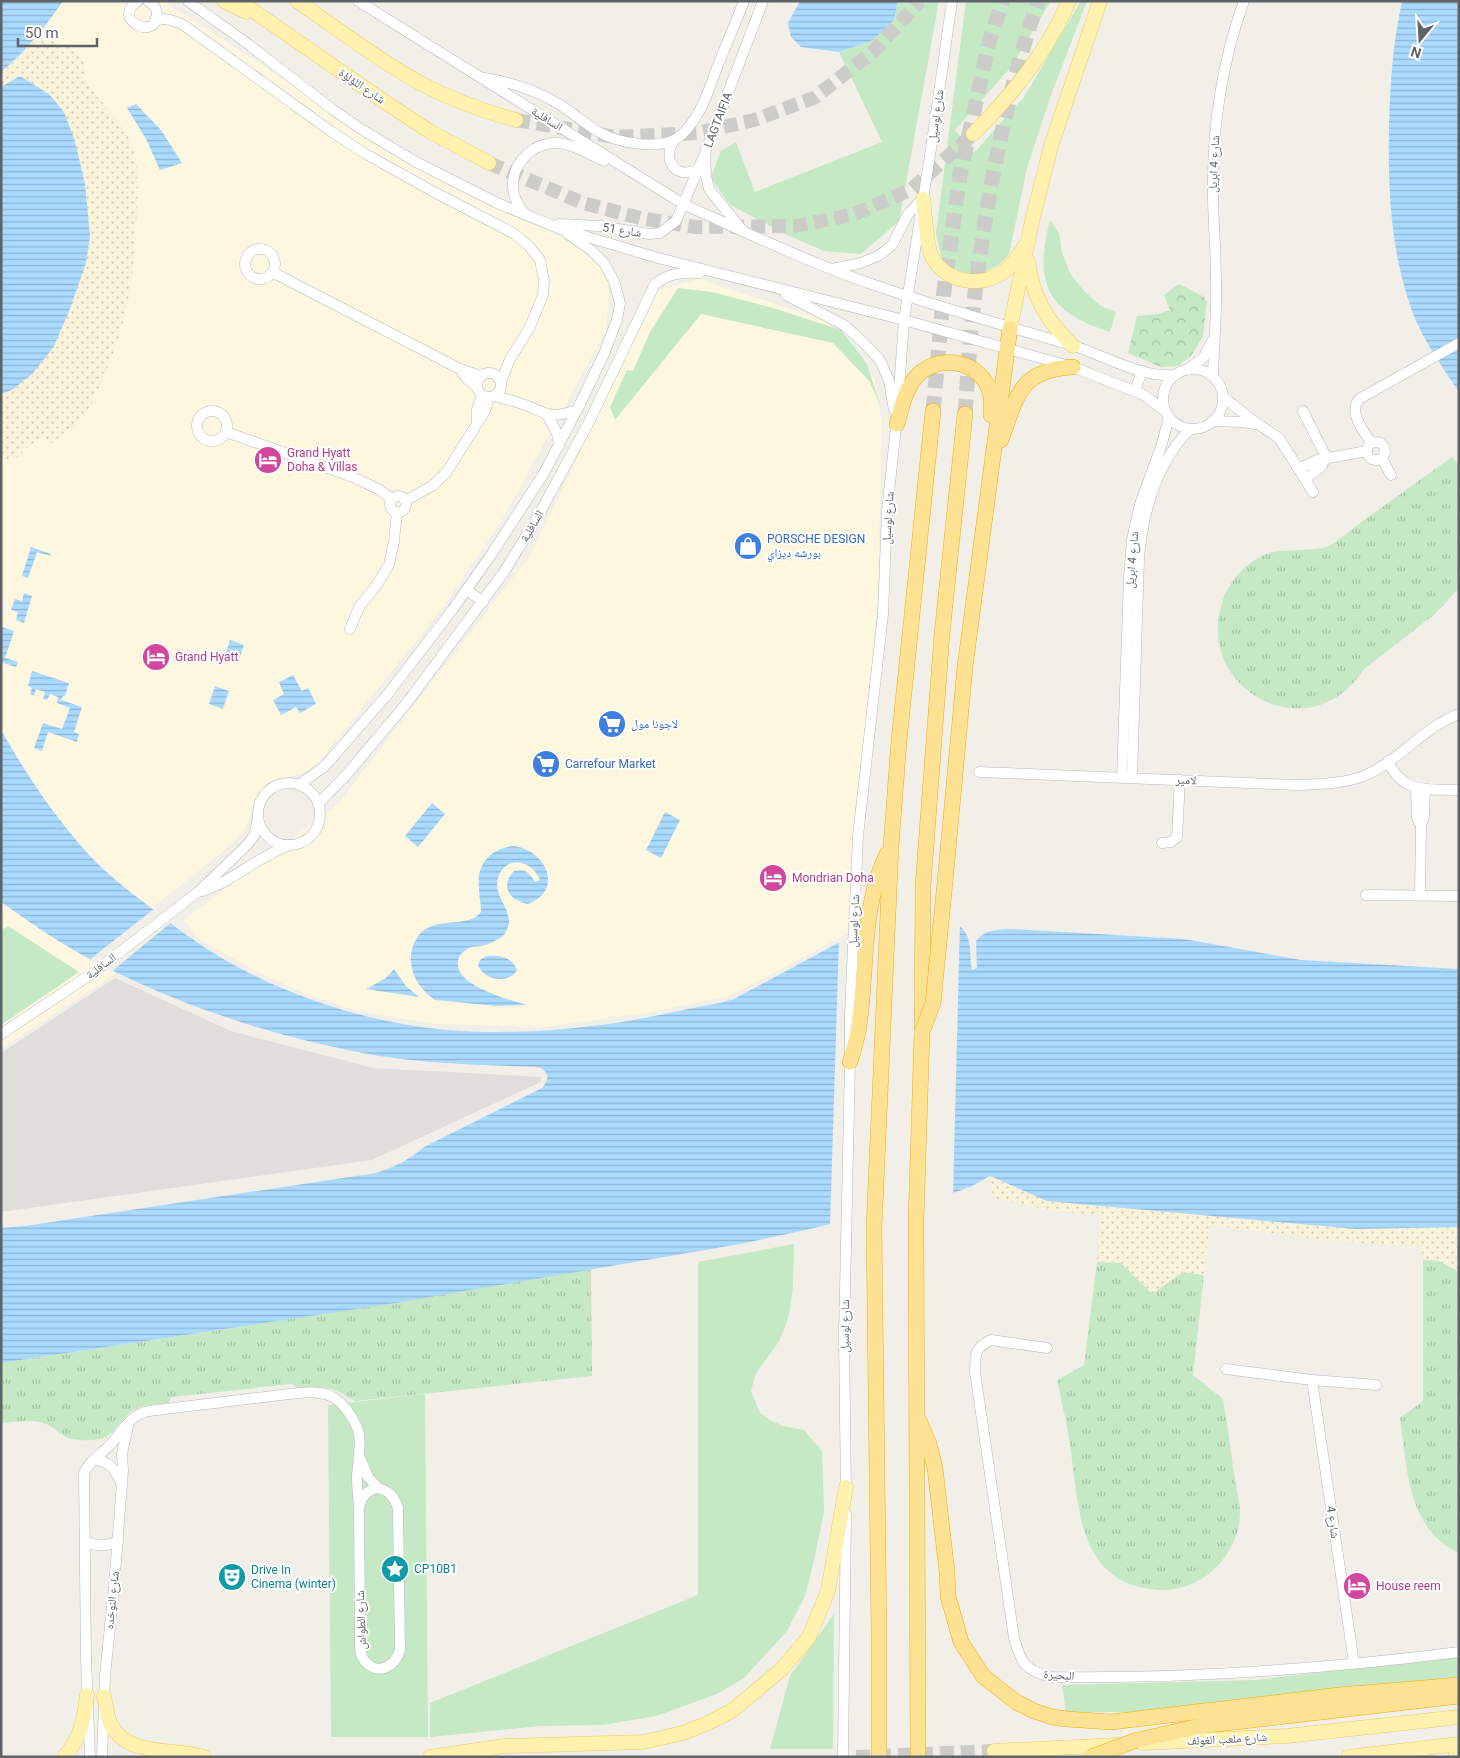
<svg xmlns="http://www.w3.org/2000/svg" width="1460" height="1758" viewBox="0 0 1460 1758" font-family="Roboto,'Noto Naskh Arabic',sans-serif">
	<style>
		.commercial { fill: #fef7e0 }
		.industrial { fill: #e0deda }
		.green { fill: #c5e8c5 }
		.forest { fill: url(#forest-crowns) }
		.sand { fill: url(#sand-dots) }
		.park { fill: url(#park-tufts) }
		.water { fill: url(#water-rules) }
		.pier { fill: #f1efe8 }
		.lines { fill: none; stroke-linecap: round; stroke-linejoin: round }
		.major-tunnel { stroke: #ccccc8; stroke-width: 14; stroke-dasharray: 14 7; stroke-linecap: butt }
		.highway-tunnel { stroke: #ccccc8; stroke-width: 15; stroke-dasharray: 15 8; stroke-linecap: butt }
		.minor-casing { stroke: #b5b8bc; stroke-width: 11 }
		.major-casing { stroke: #f2c960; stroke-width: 15 }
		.highway-casing { stroke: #f9ab00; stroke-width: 16 }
		.minor { stroke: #fff; stroke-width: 10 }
		.major { stroke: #fff2af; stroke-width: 14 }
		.highway { stroke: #fde293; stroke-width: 15 }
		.highway-bridge-casing { stroke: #f9ab00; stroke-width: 16; stroke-linecap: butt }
		.highway-bridge { stroke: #fde293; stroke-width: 15 }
		.labels { text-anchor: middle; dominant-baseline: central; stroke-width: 4; stroke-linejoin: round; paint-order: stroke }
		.street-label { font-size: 12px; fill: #5f6368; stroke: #fff }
		.hotel-label { font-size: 12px; fill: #b23c85; stroke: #fff; text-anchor: start }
		.shop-label { font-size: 12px; fill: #366cbe; stroke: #fff; text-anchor: start }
		.culture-label { font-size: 12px; fill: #0d838f; stroke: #fff; text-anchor: start }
	</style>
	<defs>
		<pattern id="forest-crowns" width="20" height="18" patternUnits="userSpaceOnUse" patternTransform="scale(1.25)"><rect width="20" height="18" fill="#c5e8c5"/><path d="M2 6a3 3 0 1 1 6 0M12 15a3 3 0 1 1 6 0" fill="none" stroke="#a3c0a4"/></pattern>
		<pattern id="sand-dots" width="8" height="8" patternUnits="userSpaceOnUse" patternTransform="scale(1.25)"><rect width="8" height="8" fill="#fbf3d9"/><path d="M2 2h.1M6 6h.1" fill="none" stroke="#cec8b4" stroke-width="1.8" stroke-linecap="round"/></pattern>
		<pattern id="park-tufts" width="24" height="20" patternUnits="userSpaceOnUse" patternTransform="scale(1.25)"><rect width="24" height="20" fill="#c5e8c5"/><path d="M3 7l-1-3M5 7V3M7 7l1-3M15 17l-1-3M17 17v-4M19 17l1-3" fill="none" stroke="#a3c0a4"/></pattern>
		<pattern id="water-rules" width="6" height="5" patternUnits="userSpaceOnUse" patternTransform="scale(1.25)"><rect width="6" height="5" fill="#aadaff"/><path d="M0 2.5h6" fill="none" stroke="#8eb4d2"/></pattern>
	</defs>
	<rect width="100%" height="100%" fill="#f1efe8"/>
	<g class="commercial">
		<polygon points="63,1 163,1 424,171 483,202 560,237 578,248 599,266 607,278 609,295 606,331 502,520 444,606 321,759 312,768 300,774 269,781 260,790 244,831 231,845 152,908 136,897 90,855 51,810 19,762 1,730 1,394 12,390 20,76 1,87 1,72 21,55 38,37"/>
		<polygon points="698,279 824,320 874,378 882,423 878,591 851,932 729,996 657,1011 544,1027 434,1024 351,1009 306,994 254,970 199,939 184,920 338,804 529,557 659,290"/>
		<polygon points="1,902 47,934 83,955 118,972 1,1049"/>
	</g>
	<polygon class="industrial" points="115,978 231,1031 373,1068 541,1077 541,1082 372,1160 1,1212 1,1053"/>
	<g class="green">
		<polygon points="898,1 939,1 899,221 861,254 824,251 787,235 729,204 711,177 721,151 736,142 755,192 882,142 839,52 873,40 894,20"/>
		<polygon points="966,1 1051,1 1011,67 955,130 974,153 1024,97 1081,1 1087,1 1050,98 1027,168 1009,254 999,265 985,272 970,274 959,271 941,256 936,233"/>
		<path d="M1050,220L1059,233L1062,253L1071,275L1084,291L1101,306L1116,312L1110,332C1046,312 1034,283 1050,220Z"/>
		<polygon points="678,288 712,292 773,308 841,330 867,364 881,408 870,382 833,343 701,314 615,420 610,407 627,370 633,371 650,332"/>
		<polygon points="8,926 79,972 1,1025 1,930"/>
		<polygon points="794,1244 793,1286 789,1315 780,1340 756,1373 751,1391 760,1413 770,1420 783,1426 804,1430 822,1451 824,1512 815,1556 805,1596 787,1631 744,1678 717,1694 656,1716 603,1725 540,1726 430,1737 430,1703 698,1595 698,1262"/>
		<polygon points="425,1394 428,1737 331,1737 328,1405"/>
		<polygon points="834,1614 833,1749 770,1749 790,1676"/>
		<polygon points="1459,1656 1459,1681 1148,1712 1066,1712 1062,1685 1256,1680"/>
	</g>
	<polygon class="forest" points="1179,284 1204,297 1207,302 1203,336 1191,356 1177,366 1161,367 1128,353 1137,316 1159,314 1170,310 1164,295"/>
	<g class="sand">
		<path d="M38,37C55,44 78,42 84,64C86,71 85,81 89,86C104,107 127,125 134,151C139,171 138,192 137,212C135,270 128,325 103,378C98,391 93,404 84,415C75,427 61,436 49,445L44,436L22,451L24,456L1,461V394L12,390L85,184L75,141L64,112L20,76L1,87V72L21,55Z"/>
		<polygon points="990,1176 1047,1201 1356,1229 1459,1227 1459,1272 1439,1261 1423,1260 1422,1247 1322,1240 1210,1225 1204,1275 1183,1272 1152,1294 1121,1263 1097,1262 1101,1215 1050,1210 993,1198"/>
	</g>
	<g class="park">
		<path d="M1452,457L1459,464V588L1435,614L1364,669C1311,753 1192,690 1223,600C1230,579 1250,558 1273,552C1281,550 1291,551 1299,550C1307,549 1318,550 1326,547C1334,545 1352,529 1360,523C1391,501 1421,479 1452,457Z"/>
		<path d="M1423,1260L1439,1261L1459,1272V1553C1407,1530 1407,1466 1400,1418L1423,1401Z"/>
		<path d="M1097,1262L1121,1263L1152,1294L1183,1272L1204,1275L1193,1375L1223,1399C1227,1422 1230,1444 1233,1467C1235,1481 1239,1497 1240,1512C1240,1537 1226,1562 1206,1576C1193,1585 1175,1591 1160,1590C1130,1588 1110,1579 1094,1553C1076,1524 1075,1473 1069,1439C1066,1419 1061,1399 1057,1380L1084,1365Z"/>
		<path d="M591,1269L592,1376L355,1401C330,1386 326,1386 297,1388L292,1384L172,1397L168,1403C157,1404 144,1404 134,1410C121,1417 116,1435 100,1439C91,1441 74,1441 66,1437C58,1433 52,1425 43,1423C30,1419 15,1422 1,1423V1363L213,1331Z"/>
	</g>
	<g class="water">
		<path d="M1,1H63C43,29 28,49 1,72Z"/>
		<polygon points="800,1 898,1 894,20 873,40 839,52 801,47 791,37 788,23"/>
		<path d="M1402,1H1459V392C1439,362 1418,333 1408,299C1390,243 1388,184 1389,126C1390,84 1393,42 1402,1Z"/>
		<polygon points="20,76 49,94 64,112 75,141 85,184 90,236 86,263 68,314 53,348 32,374 12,390 1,394 1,87"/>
		<polygon points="136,104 161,130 182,163 160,170 146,139 127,108"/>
		<polygon points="31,547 51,554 50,556 37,552 28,578 22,576"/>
		<polygon points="24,593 32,596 24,623 16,620 18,612 11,610 15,599 22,601"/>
		<polygon points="2,627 14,631 5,658 18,662 16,667 1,662"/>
		<polygon points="230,640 244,645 238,662 224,658"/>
		<polygon points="32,671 69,683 65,696 63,696 61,700 82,707 74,732 79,734 77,742 48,732 42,751 34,748 43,723 62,729 70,708 57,703 58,697 50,694 47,700 43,699 45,692 36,689 34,696 30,694 32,688 28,686"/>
		<polygon points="293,675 302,691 308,688 316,704 300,713 296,707 281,715 273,700 284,694 279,682"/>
		<polygon points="215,686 229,691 223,709 209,704"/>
		<path d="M1,730C26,774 54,816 88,854C108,876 134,895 158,913C170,923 182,932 195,941C261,987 349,1018 429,1028C481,1035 549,1032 601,1025C641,1020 681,1010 720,1003L734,999L864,929L949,919C975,933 968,945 972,970L977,968L976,941C986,929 996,930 1011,929L1184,939L1301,960L1459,969V1227L1356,1229L1047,1201L990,1176L970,1187L947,1195L806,1230L740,1244L383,1305L1,1363V1228L25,1226L376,1173C395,1167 409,1160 424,1147L542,1088C549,1079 550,1073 539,1067C484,1065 428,1064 373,1055C272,1037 174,1004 84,956C55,940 28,921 1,902Z"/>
		<polygon points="432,803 445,814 418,847 405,836"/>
		<polygon points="665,812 680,820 661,858 646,850"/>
		<path d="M514,846C547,851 564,890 528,904C510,900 499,887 514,871C525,868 530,873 535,882L540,880C534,862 508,854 499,875C492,891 506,903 509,919C510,924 507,929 505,934C498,940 490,944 481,946C475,947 470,946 466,950C461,953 458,957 458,963C456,986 510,1000 527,1005L497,1006L435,1000C422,991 412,978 411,962C410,953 413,944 418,936C436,914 467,930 481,912C481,904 479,896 479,888C476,864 491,848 514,846Z"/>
		<path d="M487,956C499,955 512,957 517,970C509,985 481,980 478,964L481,959Z"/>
		<polygon points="394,969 406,986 419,997 366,989 386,978"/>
	</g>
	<g class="pier">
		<polygon points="155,908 173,921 111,972 88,961"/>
		<polygon points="934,915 949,917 960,922 953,1195 830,1226 839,939 864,927"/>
	</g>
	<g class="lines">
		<g class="major-tunnel">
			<polyline points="516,120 615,137 697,133 754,120 814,98 874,51 920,1"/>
			<polyline points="489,163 583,203 640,218 695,227 795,226 852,215 912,189 973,134"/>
			<polyline points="856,1757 994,1751"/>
		</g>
		<g class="highway-tunnel">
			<polyline points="933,411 944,290 960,175 990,39 1003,1"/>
			<path d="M965,414C968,374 970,333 975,293C987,195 1006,95 1038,1"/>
		</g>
		<defs>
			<g id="minor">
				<path d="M138,1C110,19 157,42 157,14C157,8 153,4 148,1"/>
				<polyline points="188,1 248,44 332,109 361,129 416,162 497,203 561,229 658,258 904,320 1073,367 1144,395 1166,412"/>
				<path d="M358,1L683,204C751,235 819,267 889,290C949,310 1010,327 1071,345C1104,355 1140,378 1175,375"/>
				<polyline points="156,18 170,20 182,24 332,132 364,153 434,192 513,233 529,246 540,260 544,281 543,295 529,329 510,359 501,382"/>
				<path d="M484,78C512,82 535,90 559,104C573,113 585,124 599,132C618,143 661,151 679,137C700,120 709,89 718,65C727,43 736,22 744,1"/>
				<path d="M673,141C663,161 675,179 697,170"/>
				<path d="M525,214C520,208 516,202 514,194C508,167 530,143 557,143C573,144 589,154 604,161"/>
				<polyline points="559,224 600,226 649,234 660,233 676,221 703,158"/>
				<polyline points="742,230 709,189 706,176 705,153 763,1"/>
				<circle cx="260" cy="264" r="15"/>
				<polyline points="832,269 861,263 880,255 892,245 908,214 923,199"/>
				<polyline points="272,272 460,369 481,376"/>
				<polyline points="786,295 844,325 864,343 880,360 889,381 894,410"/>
				<polyline points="460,369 467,379 476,386"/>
				<circle cx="1193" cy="399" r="30"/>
				<polyline points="1187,370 1204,357 1212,341"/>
				<circle cx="489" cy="385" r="12"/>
				<path d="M1215,379L1213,375C1214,343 1217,311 1216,280C1216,251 1213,221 1213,192C1212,129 1222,61 1244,1"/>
				<polyline points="1135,391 1142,371"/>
				<path d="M496,396C504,399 512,400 519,403C546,411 546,421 577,410"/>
				<polyline points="1223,397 1255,422 1279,438 1313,492"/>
				<polyline points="898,404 904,320 931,149 952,1"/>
				<polyline points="1303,411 1327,459"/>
				<circle cx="212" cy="426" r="15"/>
				<polyline points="547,415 557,433 559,446"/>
				<polyline points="1213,421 1242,422 1255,424"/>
				<polyline points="477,422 477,409 482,396"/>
				<polyline points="226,432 353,477 380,490 392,499"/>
				<circle cx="1376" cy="451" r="9"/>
				<path d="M1371,443C1364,431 1348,413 1359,399L1459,343"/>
				<polyline points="1382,459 1391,475"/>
				<polyline points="1298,469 1317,460 1367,451"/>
				<polyline points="1305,479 1322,466 1324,459"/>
				<circle cx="398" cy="504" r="8"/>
				<polyline points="405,501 432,486 446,473 485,411 489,398"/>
				<polyline points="467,590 483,602"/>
				<polyline points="350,629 359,607 376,586 389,565 394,541 397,512"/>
				<path d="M1388,761C1402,794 1428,789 1459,790"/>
				<path d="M979,772L1297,785C1319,784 1345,784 1366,775C1400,760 1424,727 1459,714"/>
				<polyline points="1122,777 1129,578 1132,539 1140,504 1161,447 1169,417"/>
				<path d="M1132,778L1139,558C1143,511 1157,463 1190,429"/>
				<circle cx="289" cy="814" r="31"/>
				<polyline points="298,785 324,767 387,695 453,609 493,552 544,473 577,410 604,354 617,320 620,303 614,281 604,263 591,250 568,234"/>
				<polyline points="1416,788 1417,818 1421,825"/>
				<path d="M318,804L348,773L406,704L504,572L536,520L589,422L655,284C669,273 682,272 700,273"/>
				<polyline points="1162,843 1171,842 1177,837 1180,780"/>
				<path d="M202,891C234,881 258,856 290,845"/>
				<polyline points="1366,895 1459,896"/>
				<polyline points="1420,895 1421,825 1424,817 1425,789"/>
				<polyline points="1,1034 90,975 198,892 247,845 254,836 258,818"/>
				<path d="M1047,1348L991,1340C975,1347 975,1355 975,1372L1014,1638C1021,1663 1025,1671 1052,1677C1187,1679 1324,1669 1459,1652"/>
				<polyline points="1226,1369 1312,1380 1376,1385"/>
				<polyline points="1312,1380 1354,1663"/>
				<path d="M93,1460C110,1460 115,1470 121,1483"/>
				<polyline points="361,1460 368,1477 378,1488"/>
				<path d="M378,1488C389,1491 394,1496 398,1508L400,1650C395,1667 377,1677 364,1660C359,1654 360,1644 360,1636L359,1508C362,1497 366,1490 378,1488Z"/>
				<polyline points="846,1494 844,1336 850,1062 850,1014 858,836 883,614 887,511 897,418"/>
				<path d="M85,1541C96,1547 106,1547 118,1541"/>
				<path d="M90,1757L86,1658L84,1473C89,1461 99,1456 108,1447C121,1434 130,1414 149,1411L298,1393C322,1390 338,1394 351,1416C354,1421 358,1428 359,1434C361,1448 358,1462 357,1476C357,1487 358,1497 359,1508"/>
				<polyline points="102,1757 105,1675 114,1587 123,1470 122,1454 128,1426"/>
				<polyline points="843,1757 846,1514"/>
			</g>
			<g id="major">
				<polyline points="224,1 246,12"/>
				<polyline points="239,1 382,100 429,131 489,163"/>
				<path d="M297,1C338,29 378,60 422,84C452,100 483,111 516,120"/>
				<path d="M973,134C1010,97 1048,51 1069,1"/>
				<path d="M923,199C925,214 926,245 932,257C946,283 983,289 1006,270C1013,264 1019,254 1025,246"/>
				<path d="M1028,261C1033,298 1046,320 1073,346"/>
				<polyline points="1010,328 1033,217 1051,146 1100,1"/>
				<path d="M104,1696C106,1705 107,1715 110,1723C127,1758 172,1747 204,1757"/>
				<polyline points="1143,1743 1287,1736 1459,1717"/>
				<polyline points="994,1751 1117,1745"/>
				<path d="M64,1757C81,1737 84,1721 87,1695"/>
				<polyline points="430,1757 504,1746 643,1742 683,1733 708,1723 733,1710 782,1669 809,1637 828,1591 846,1487"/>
				<polyline points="1348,1757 1459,1744"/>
				<polyline points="1455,1757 1459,1756"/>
			</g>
			<g id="highway">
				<path d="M897,424C902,407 905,388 918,375C940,353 981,361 990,392C992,400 991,407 991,415"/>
				<path d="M1001,440C1017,396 1019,370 1073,367"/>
				<polyline points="945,882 965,667 1010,328"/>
				<path d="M850,1062C853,1052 856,1042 858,1032C868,974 860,909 887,854"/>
				<polyline points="919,1420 929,1444 935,1468 947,1572 948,1596 961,1642 983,1676 1016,1702 1034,1711 1052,1717 1067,1719 1111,1722 1340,1695 1459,1685"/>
				<polyline points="1134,1741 1200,1726 1459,1696"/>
				<polyline points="879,1757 879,1637 874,1228 891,846 899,741 933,411"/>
				<polyline points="918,1757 916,1222 922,1032 923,886 942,634 965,414"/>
			</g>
		</defs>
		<use href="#minor" class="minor-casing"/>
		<use href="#major" class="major-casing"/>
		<use href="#highway" class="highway-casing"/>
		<use href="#minor" class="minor"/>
		<use href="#major" class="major"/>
		<use href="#highway" class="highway"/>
		<defs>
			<g id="highway-bridge">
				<polyline points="922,1032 933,1003 945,882"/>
				<polyline points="1091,1757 1134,1741"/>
			</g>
		</defs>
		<use href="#highway-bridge" class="highway-bridge-casing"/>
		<use href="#highway-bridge" class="highway-bridge"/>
	</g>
	<defs>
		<symbol id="hotel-disc" viewBox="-11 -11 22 22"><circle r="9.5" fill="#d1479c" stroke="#fff"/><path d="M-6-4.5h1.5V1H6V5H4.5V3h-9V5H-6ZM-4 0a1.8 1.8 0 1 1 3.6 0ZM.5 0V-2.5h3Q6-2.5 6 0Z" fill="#fff"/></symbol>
		<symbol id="shop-disc" viewBox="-11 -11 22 22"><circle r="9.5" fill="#3f7fe0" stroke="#fff"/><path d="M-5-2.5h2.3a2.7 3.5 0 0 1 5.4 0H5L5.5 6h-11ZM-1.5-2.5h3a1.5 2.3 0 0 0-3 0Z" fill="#fff"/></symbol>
		<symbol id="supermarket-disc" viewBox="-11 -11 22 22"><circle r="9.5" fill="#3f7fe0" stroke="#fff"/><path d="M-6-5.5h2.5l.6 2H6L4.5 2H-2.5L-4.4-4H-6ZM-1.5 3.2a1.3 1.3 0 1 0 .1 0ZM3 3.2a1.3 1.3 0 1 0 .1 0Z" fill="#fff"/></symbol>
		<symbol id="sight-disc" viewBox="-11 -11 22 22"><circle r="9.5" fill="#0f9aa8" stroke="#fff"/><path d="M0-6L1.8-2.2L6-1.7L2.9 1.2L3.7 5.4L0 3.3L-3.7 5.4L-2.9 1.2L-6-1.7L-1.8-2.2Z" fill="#fff"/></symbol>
		<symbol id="theatre-disc" viewBox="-11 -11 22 22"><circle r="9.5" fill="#0f9aa8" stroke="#fff"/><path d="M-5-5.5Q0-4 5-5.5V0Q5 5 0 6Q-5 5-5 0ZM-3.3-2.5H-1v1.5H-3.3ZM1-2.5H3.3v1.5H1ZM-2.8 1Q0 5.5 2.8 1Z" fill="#fff"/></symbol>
	</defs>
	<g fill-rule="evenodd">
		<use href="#hotel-disc" x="252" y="444" width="32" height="32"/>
		<use href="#shop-disc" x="732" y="530" width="32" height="32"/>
		<use href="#hotel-disc" x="140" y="641" width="32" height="32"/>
		<use href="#supermarket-disc" x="596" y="708" width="32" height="32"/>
		<use href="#supermarket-disc" x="530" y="748" width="32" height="32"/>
		<use href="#hotel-disc" x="757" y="862" width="32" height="32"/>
		<use href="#sight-disc" x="379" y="1553" width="32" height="32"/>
		<use href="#theatre-disc" x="216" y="1561" width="32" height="32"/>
		<use href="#hotel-disc" x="1341" y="1570" width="32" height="32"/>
	</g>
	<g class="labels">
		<g class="street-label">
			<text transform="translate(362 86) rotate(34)">شارع اللؤلؤة</text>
			<text transform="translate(936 116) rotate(-82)">شارع لوسيل</text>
			<text transform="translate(547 119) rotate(32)">السافلية</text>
			<text transform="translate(718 120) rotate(-69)">LAGTAIFIA</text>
			<text transform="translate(1214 164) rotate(-87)">شارع 4 ابريل</text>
			<text transform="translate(622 230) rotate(9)">شارع 51</text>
			<text transform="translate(888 518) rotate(-86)">شارع لوسيل</text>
			<text transform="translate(532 526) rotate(-60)">السافلية</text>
			<text transform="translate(1132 560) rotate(-85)">شارع 4 ابريل</text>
			<text transform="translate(1186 780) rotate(2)">لامير</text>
			<text transform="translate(854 921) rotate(-87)">شارع لوسيل</text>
			<text transform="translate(101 966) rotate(-37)">السافلية</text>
			<text transform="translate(845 1326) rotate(-89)">شارع لوسيل</text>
			<text transform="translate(1333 1522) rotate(81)">شارع 4</text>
			<text transform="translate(112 1600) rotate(-84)">شارع النوخده</text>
			<text transform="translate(361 1620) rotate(-92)">شارع الطواش</text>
			<text transform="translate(1059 1675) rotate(4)">البحيرة</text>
			<text transform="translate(1227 1739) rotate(-3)">شارع ملعب الغولف</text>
		</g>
		<g class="hotel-label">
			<text x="287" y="453">Grand Hyatt<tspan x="287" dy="14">Doha &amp; Villas</tspan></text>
			<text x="175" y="657">Grand Hyatt</text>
			<text x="792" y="878">Mondrian Doha</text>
			<text x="1376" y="1586">House reem</text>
		</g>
		<g class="shop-label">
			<text x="767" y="539">PORSCHE DESIGN<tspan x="767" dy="14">بورشه ديزاي</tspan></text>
			<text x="631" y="724">لاجونا مول</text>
			<text x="565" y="764">Carrefour Market</text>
		</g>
		<g class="culture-label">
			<text x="414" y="1569">CP10B1</text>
			<text x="251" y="1570">Drive In<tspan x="251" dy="14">Cinema (winter)</tspan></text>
		</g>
	</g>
	<rect width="1460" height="1758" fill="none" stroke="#5f6368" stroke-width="5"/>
	<g transform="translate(1420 40) rotate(198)" stroke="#ffffff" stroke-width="4" paint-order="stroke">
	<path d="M0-4L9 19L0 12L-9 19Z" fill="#5f6368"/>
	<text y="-8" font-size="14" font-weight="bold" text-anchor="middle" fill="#5f6368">N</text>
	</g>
	<path d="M18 38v8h79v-8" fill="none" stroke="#5f6368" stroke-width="2.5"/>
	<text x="25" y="38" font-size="15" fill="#5f6368" stroke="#ffffff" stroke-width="4" paint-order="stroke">50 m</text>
</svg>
